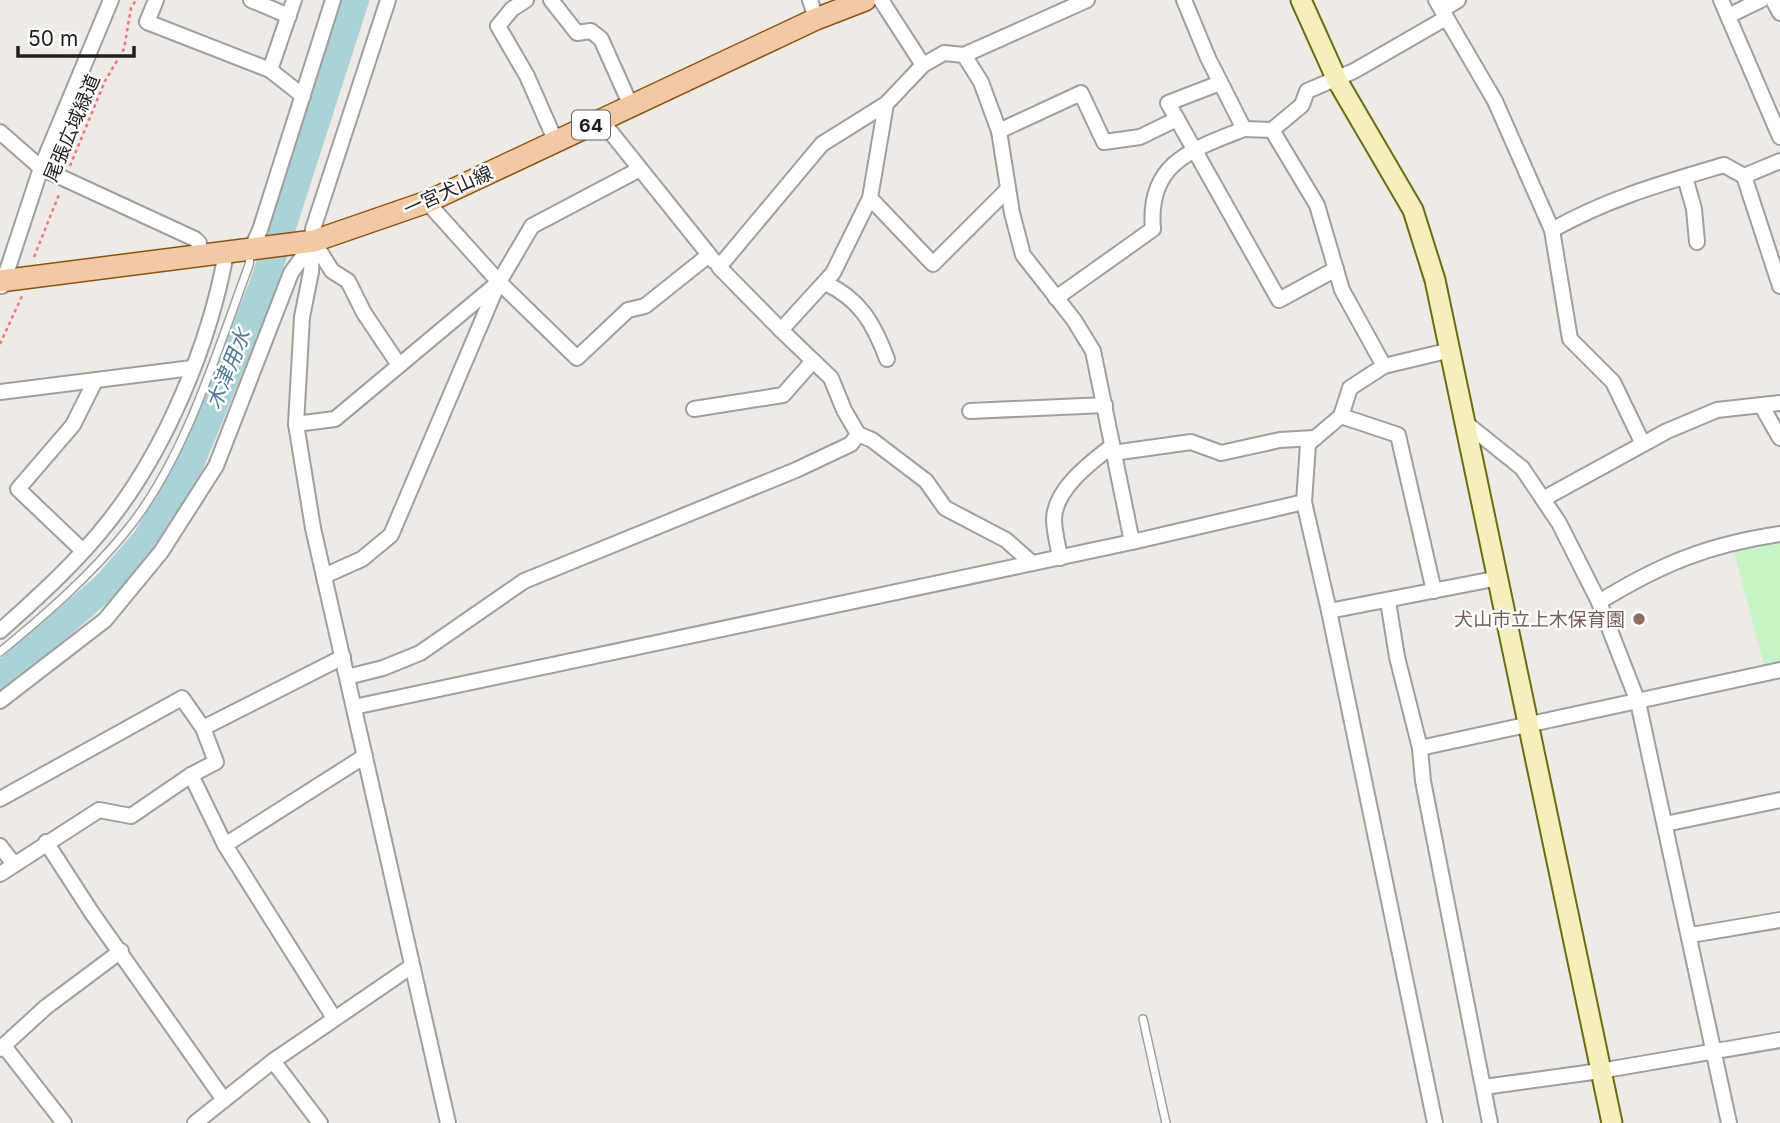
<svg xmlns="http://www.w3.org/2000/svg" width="1780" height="1123" viewBox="0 0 1780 1123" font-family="Inter,'Noto Sans JP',sans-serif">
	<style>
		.park { fill: #c7f4c6 }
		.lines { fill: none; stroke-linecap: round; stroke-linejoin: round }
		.river { stroke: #aad2d8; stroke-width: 28 }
		.lane-casing { stroke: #9f9f9f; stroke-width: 10 }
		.street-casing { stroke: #9f9f9f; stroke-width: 18 }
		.secondary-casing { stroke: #6b6b0f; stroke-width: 23 }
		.primary-casing { stroke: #8a540e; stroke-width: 24 }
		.path { stroke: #ec7878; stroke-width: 2.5; stroke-dasharray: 3.5 3.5; stroke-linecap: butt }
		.lane { stroke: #fff; stroke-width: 7 }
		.street { stroke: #fff; stroke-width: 14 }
		.secondary { stroke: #f3f0be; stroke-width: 19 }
		.primary { stroke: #f3c9a5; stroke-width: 21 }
		.education-dot { fill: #8d6e63; stroke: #fff; stroke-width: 2.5 }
		.labels { text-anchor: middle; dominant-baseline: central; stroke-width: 5; stroke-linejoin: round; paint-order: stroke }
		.shield { fill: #fff; stroke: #626262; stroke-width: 2 }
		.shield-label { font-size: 18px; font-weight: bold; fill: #1e1e1e }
		.street-label { font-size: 19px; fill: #1e1e1e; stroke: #fff }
		.education-label { font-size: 19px; fill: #785e54; stroke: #fff; text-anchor: end }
		.water-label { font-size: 21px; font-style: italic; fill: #4d7996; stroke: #fff }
	</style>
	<rect width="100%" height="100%" fill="#eeeae5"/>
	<polygon class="park" points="1780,541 1780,664 1765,669 1732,544"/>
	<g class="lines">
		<polyline class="river" points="0,677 107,585 146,540 190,464 263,286 355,0"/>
		<defs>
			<g id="lane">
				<path d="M0,652C45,615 90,576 127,530C185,459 217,351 249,265L251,250"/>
				<polyline points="1143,1019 1166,1123"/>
			</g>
			<g id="street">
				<polyline points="156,0 147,22 270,70"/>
				<polyline points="251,0 289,16"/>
				<polyline points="294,0 270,70 303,96"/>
				<polyline points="388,0 313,229 311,272 302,317 296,424 313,528 448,1123"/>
				<polyline points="526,0 512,9 498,26 527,76 556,142"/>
				<polyline points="551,0 577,33 591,31 601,39 631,106"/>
				<polyline points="810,0 816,19"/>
				<polyline points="881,0 923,65 944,53 964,55 981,82 999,131 1012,213 1023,255 1074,320 1093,351 1132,542"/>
				<polyline points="1184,0 1208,58 1244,129 1272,130 1317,205 1342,290 1384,366"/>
				<polyline points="1436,0 1495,101 1552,230 1570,339 1613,382 1643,444"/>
				<polyline points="1721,0 1780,137"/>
				<polyline points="1773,0 1780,13"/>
				<polyline points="1442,10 1458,0"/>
				<polyline points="1728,16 1761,0"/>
				<polyline points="964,55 1087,0"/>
				<polyline points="1220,83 1168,103 1279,300 1336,269"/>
				<polyline points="886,104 822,144 719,267 781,330 833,273 870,198 886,104 923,65"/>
				<polyline points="601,120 714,261"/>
				<polyline points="1272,130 1302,105 1307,91 1354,71 1446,18"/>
				<polyline points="999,131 1081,93 1104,142 1140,137 1177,119"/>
				<polyline points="0,132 41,168 195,239 199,243 201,256"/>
				<polyline points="1744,176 1780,286"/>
				<polyline points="1685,177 1694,209 1697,242"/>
				<polyline points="870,198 933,264 1008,189"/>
				<polyline points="427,202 499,282 577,358 628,310 645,306 709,255"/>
				<path d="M1552,230C1609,198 1663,183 1724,165L1744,176L1780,161"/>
				<polyline points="314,242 332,271 348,281 364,313 399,365"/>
				<polyline points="251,250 260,230 333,0"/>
				<path d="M825,283C860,299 874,324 887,359"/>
				<polyline points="2,286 41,168 111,0"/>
				<path d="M1056,298L1153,229C1147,163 1191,150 1244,129"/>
				<polyline points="781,330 831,378 844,410 858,434 872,440 926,481 945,508 1006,540 1032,563"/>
				<polyline points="0,392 192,368"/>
				<polyline points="1761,405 1780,438"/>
				<polyline points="694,409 783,395 813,361"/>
				<polyline points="970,411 1105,405"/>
				<polyline points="1341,416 1398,435 1434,591"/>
				<polyline points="296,424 335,419 499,282 532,226 640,169"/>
				<polyline points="1467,424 1522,468 1559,523 1599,602 1638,702 1729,1123"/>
				<polyline points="1113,453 1191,442 1221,453 1280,440 1315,438"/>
				<polyline points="1543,499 1667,431 1717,410 1780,403"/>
				<polyline points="83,551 18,489 73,425 95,381"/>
				<path d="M1060,558C1058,545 1054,531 1054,519C1055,489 1090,463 1112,446"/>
				<polyline points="324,576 362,559 391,535 497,286"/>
				<polyline points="1388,601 1397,657 1420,748 1423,781 1490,1123"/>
				<path d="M1599,602C1661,564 1707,545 1780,534"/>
				<polyline points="1329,611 1499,578"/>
				<path d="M0,631C38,597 78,561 109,521C166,449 210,343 226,253"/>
				<polyline points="347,677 383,668 420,653 524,581 796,470 851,444 858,434"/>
				<polyline points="0,701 105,620 161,552 216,466 291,273 313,242"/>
				<polyline points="354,707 1132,542 1304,502"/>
				<polyline points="203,728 343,657"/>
				<polyline points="1420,748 1780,670"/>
				<polyline points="191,775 225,845 334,1018"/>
				<polyline points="0,799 182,698 203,728 216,762 191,775 131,816 99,810 0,874"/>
				<polyline points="1665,824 1780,800"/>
				<polyline points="46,842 92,913 224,1100"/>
				<polyline points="225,845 365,756"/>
				<polyline points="0,846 14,864"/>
				<polyline points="1691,935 1780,920"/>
				<polyline points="4,1046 64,1123"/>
				<polyline points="0,1049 46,1007 121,951"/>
				<polyline points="273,1061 320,1123"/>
				<polyline points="1484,1087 1600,1071 1780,1040"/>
				<polyline points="195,1123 273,1061 412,966"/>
				<polyline points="1435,1123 1329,611 1304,502 1308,444 1341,416 1350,388 1384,366 1451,350"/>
			</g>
			<polyline id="secondary" points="1301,0 1337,80 1413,210 1435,280 1612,1123"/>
			<polyline id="primary" points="0,281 314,241 427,202 816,19 865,0"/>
		</defs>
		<use href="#lane" class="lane-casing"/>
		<use href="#street" class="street-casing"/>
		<use href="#secondary" class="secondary-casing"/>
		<use href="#primary" class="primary-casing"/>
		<g class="path">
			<polyline points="70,166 105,81 124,49 131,8 136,0"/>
			<polyline points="34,257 60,192"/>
			<polyline points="0,344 22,296"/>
		</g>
		<use href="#lane" class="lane"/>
		<use href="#street" class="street"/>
		<use href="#secondary" class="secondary"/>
		<use href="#primary" class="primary"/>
	</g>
	<circle class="education-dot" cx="1639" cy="619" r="7"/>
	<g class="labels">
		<rect class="shield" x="572" y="110.5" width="38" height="29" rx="5"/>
		<g class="shield-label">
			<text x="591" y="125">64</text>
		</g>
		<g class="street-label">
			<text transform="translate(72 128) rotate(-67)">尾張広域緑道</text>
			<text transform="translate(448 191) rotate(-24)">一宮犬山線</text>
		</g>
		<g class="education-label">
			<text x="1625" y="619">犬山市立上木保育園</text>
		</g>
		<g class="water-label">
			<text transform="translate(228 369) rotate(-68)">木津用水</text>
		</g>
	</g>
	<path d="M18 46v10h116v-10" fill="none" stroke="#1e1e1e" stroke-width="3.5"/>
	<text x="28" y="46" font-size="21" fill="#1e1e1e" stroke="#ffffff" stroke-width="5" paint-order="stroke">50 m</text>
</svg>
